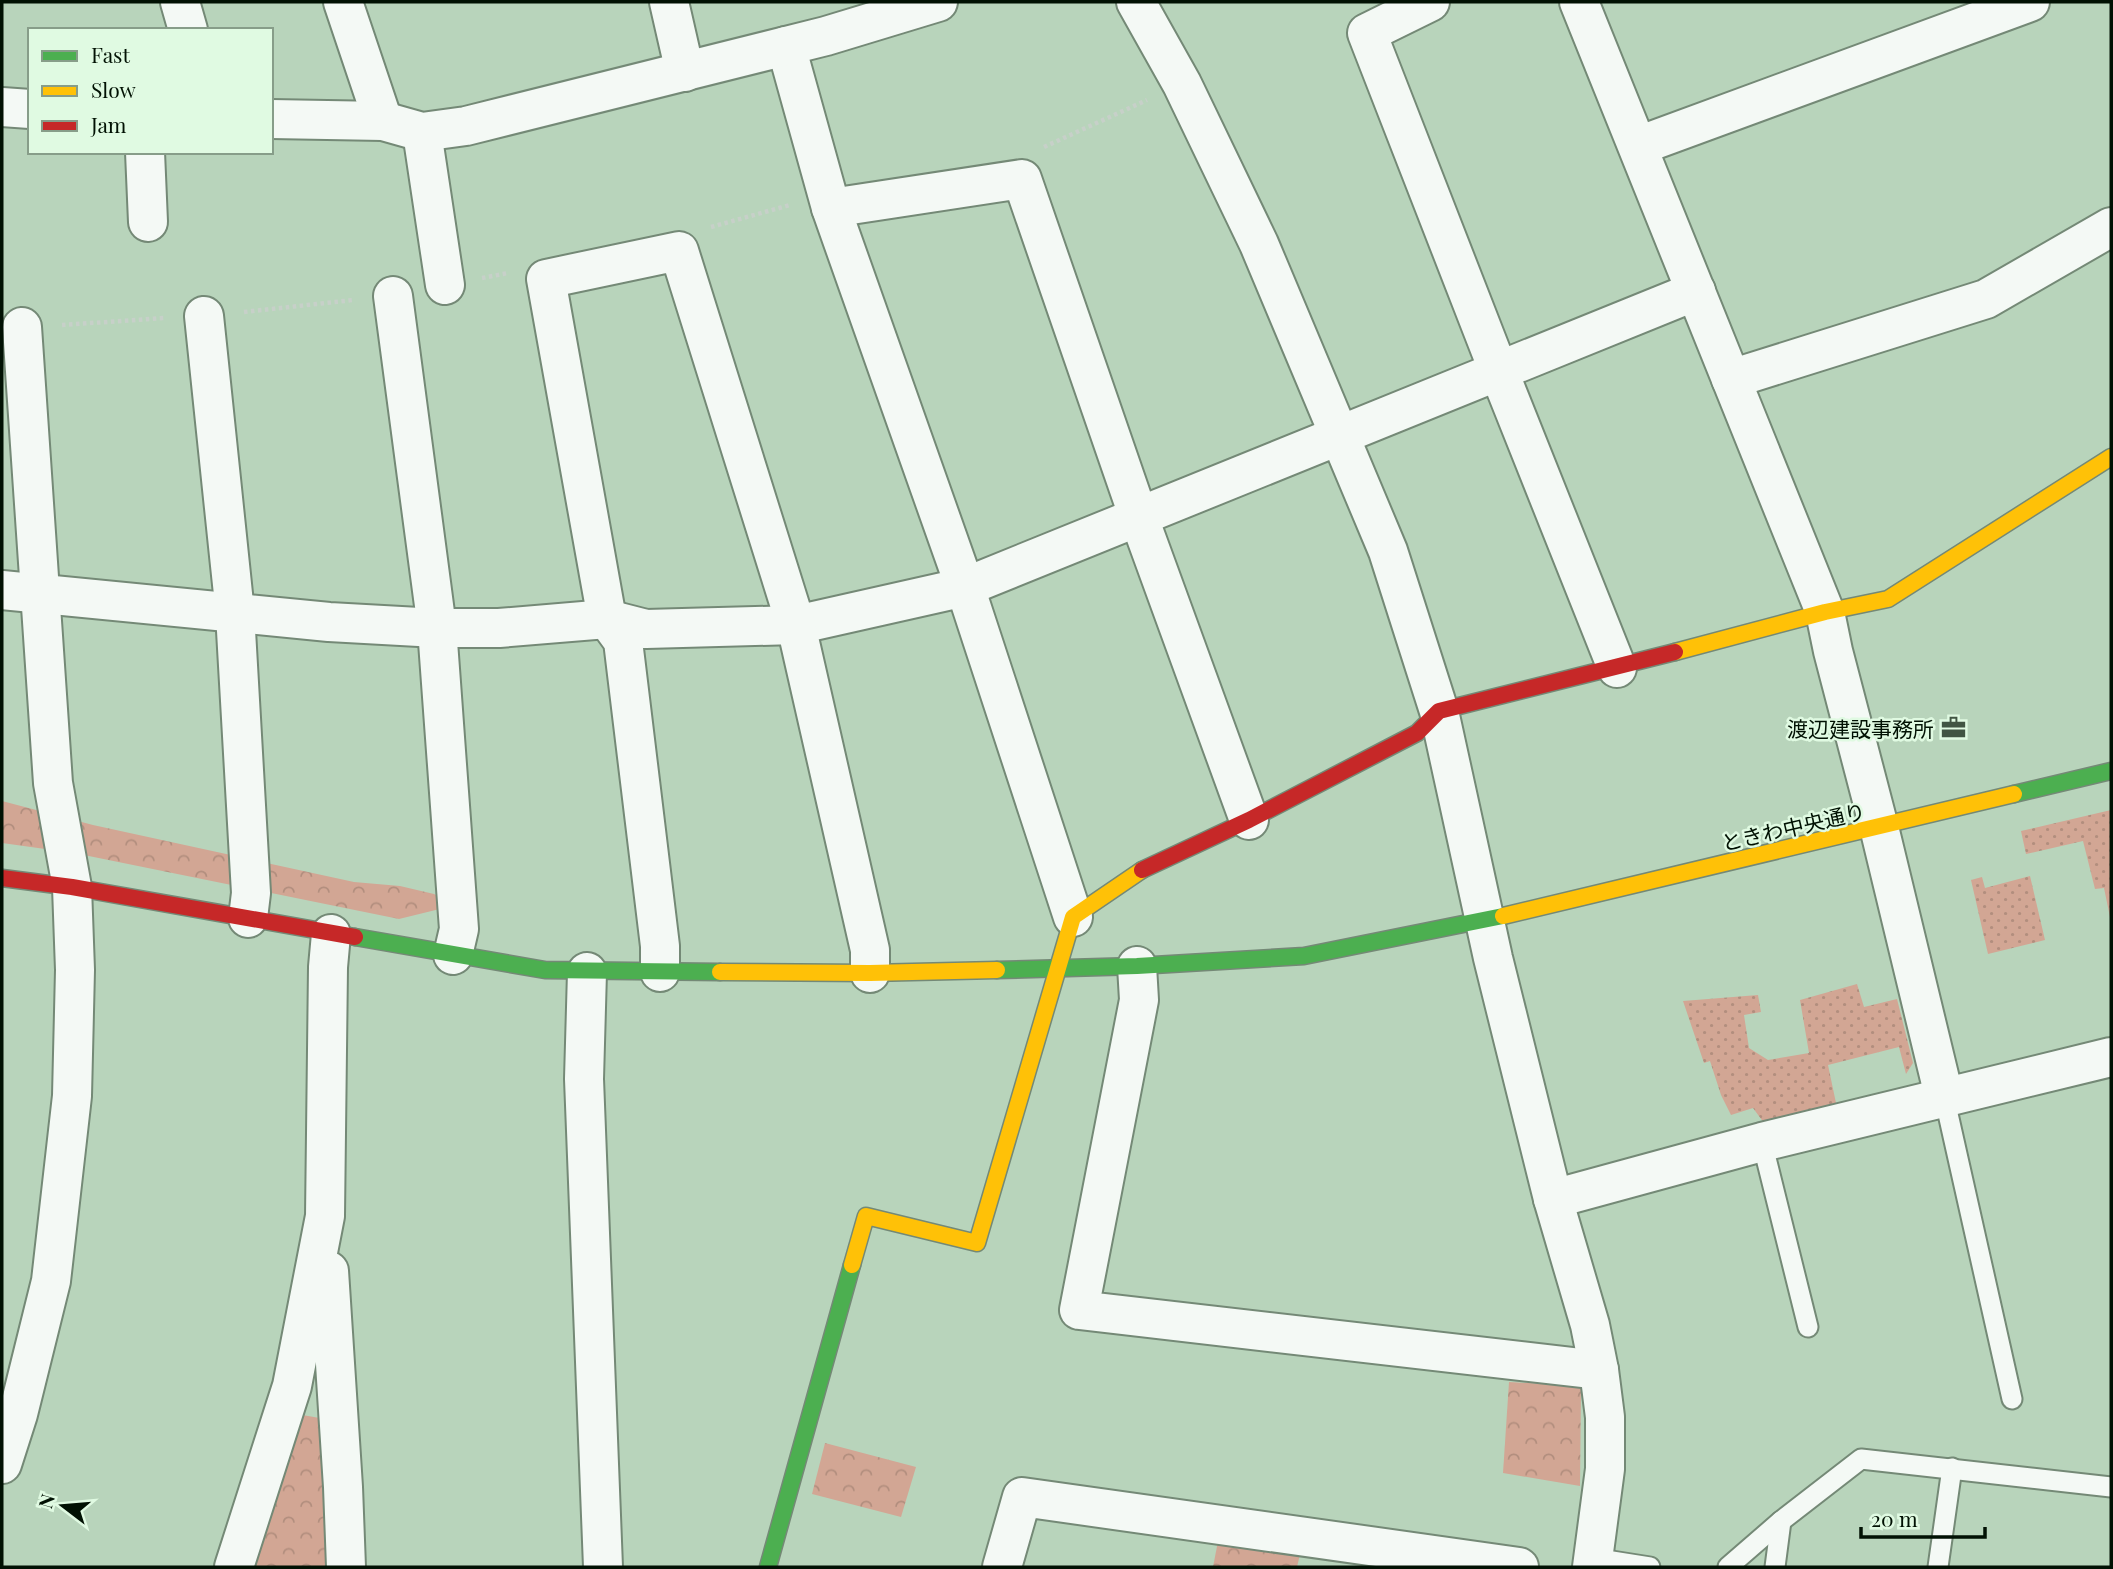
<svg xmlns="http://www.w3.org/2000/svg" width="2113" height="1569" viewBox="0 0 2113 1569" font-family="'Playfair Display','Noto Sans JP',serif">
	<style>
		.grass { fill: url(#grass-dots) }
		.park { fill: url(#park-crowns) }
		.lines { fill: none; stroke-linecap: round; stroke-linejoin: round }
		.lane-casing { stroke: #748976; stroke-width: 23 }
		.street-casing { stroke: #748976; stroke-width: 42 }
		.fast-casing { stroke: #748976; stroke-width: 19 }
		.slow-casing { stroke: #748976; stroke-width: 19 }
		.jam-casing { stroke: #748976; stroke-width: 19 }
		.path { stroke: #c7d0c9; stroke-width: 4.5; stroke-dasharray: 3.5 3.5; stroke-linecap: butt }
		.lane { stroke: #f4f9f5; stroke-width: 19 }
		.street { stroke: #f4f9f5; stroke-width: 38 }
		.fast { stroke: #4caf50; stroke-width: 16 }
		.slow { stroke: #ffc107; stroke-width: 16 }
		.jam { stroke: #c62828; stroke-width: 16 }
		.labels { text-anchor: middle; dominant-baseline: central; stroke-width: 5; stroke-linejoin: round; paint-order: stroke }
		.poi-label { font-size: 21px; fill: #011103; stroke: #e0fae2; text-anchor: end }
		.street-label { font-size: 21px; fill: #011103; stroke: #e0fae2 }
	</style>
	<defs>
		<pattern id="grass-dots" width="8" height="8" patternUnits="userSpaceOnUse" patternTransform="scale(1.75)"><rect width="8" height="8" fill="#d2a694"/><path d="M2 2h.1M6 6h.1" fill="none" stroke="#b28e7e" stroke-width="1.8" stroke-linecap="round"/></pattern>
		<pattern id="park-crowns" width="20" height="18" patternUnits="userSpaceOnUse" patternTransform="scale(1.75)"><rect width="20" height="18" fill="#d2a694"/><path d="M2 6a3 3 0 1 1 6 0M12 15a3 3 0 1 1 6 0" fill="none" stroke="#b28e7e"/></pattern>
	</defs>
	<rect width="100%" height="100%" fill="#b8d4bb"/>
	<g class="grass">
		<polygon points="2111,810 2111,922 2104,888 2095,889 2083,841 2026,854 2021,831"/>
		<polygon points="2030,876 2045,940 1988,954 1971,880 1982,877 1985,888"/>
		<polygon points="1857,984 1864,1007 1897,999 1913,1063 1906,1074 1899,1047 1828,1065 1836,1103 1764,1123 1753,1108 1731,1115 1721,1095 1710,1061 1704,1063 1683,1001 1758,995 1761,1012 1744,1015 1749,1048 1768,1060 1809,1053 1800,1000"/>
	</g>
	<g class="park">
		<polygon points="2,801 93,825 354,882 400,886 434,894 456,905 399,919 74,853 2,843"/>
		<polygon points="1509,1382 1581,1386 1580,1486 1503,1473"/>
		<polygon points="285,1412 337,1421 342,1567 239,1567"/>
		<polygon points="825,1443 916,1467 901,1517 812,1494"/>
		<polygon points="1219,1536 1301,1550 1297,1567 1213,1567"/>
	</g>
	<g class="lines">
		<defs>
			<g id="lane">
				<polyline points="1944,1096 2012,1399"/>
				<polyline points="1762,1142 1808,1327"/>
				<polyline points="1593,1558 1650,1567"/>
				<polyline points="1728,1567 1781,1521 1861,1459 2111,1487"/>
				<polyline points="1775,1567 1781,1521"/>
				<polyline points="1938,1567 1952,1468"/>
			</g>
			<g id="street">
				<polyline points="180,2 188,30"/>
				<polyline points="343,2 383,121"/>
				<polyline points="669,2 685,72"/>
				<polyline points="1136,2 1182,84 1259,244 1388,551 1439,711 1493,958 1553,1199 1590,1325 1599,1370 1605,1417 1605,1469 1592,1567"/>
				<polyline points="1430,2 1367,33 1499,372 1617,668"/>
				<polyline points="1579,2 1825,612 1833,651 1879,827 1944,1096"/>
				<polyline points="786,46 831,208 965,587 1073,917"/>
				<polyline points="2,107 30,109"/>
				<polyline points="271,119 383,121 422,132 466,126 826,36 938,2"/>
				<polyline points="422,132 445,285"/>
				<polyline points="1638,146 2030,2"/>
				<polyline points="145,152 148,222"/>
				<polyline points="831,208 1022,179 1139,518 1249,820"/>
				<polyline points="393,296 437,628 459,929 453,955"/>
				<polyline points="204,316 235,613 251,893 248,918"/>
				<polyline points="1731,379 1986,299 2111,227"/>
				<polyline points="2,590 329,622 437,628 499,628 607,619 646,629 796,625 965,587 1696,291"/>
				<polyline points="1137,966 1139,1000 1079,1310 1599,1370"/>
				<polyline points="587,972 584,1079 603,1567"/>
				<polyline points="660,972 660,946 623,641 607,619 546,279 679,251 796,625 870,950 870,973"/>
				<polyline points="1553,1199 1762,1142 2111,1057"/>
				<polyline points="329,1271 343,1487 346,1567"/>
				<polyline points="2,1464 18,1414 51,1281 72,1096 75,970 72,887 53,783 22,327"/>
				<polyline points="234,1567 292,1386 325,1216 328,967 331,934"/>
				<polyline points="1002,1567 1022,1497 1519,1567"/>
			</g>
			<g id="fast">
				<polyline points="2014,794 2111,771"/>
				<polyline points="355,937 545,970 720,972"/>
				<polyline points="997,970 1137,966 1304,956 1503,916"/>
				<polyline points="768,1567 852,1265"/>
			</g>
			<g id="slow">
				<polyline points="1675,652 1825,612 1888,599 2111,457"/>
				<polyline points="1503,916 2014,794"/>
				<polyline points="720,972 870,973 997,970"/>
				<polyline points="852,1265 866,1216 977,1243 1073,917 1142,870"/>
			</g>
			<g id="jam">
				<polyline points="1142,870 1249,820 1417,733 1439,711 1675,652"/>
				<polyline points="2,878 72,887 355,937"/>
			</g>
		</defs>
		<use href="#lane" class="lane-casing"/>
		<use href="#street" class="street-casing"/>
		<use href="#fast" class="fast-casing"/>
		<use href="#slow" class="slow-casing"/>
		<use href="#jam" class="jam-casing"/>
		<g class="path">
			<polyline points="1044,147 1147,100"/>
			<polyline points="711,227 790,205"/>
			<polyline points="482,278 508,273"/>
			<polyline points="244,312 353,300"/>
			<polyline points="62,325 165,318"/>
		</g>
		<use href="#lane" class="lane"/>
		<use href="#street" class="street"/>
		<use href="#fast" class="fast"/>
		<use href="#slow" class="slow"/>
		<use href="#jam" class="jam"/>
	</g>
	<defs>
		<symbol id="office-bare" viewBox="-9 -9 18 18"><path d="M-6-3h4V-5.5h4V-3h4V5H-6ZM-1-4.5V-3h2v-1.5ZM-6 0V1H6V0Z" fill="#415543" stroke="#e0fae2" stroke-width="2.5" paint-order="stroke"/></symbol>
	</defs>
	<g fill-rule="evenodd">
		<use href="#office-bare" x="1936" y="710" width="35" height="35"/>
	</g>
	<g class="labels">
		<g class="poi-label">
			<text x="1934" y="728">渡辺建設事務所</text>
		</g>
		<g class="street-label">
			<text transform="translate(1793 826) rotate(-13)">ときわ中央通り</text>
		</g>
	</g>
	<rect width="2113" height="1569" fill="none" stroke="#011103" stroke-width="7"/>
	<rect x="28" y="28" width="245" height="126" fill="#e0fae2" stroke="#879d89" stroke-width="2"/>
	<rect x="42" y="51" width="35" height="10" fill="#4caf50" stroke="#879d89" stroke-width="2"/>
	<text x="91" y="63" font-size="21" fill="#011103">Fast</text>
	<rect x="42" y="86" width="35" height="10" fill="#ffc107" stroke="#879d89" stroke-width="2"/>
	<text x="91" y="98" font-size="21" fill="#011103">Slow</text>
	<rect x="42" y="121" width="35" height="10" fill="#c62828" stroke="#879d89" stroke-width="2"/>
	<text x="91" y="133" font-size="21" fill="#011103">Jam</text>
	<g transform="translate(63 1506) rotate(286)" stroke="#e0fae2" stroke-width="5" paint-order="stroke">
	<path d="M0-5L12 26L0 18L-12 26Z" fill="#011103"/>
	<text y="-10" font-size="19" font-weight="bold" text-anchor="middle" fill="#011103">N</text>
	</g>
	<path d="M1861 1527v10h124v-10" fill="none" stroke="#011103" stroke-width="3.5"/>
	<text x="1871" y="1527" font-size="21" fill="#011103" stroke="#e0fae2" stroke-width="5" paint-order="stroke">20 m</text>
</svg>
